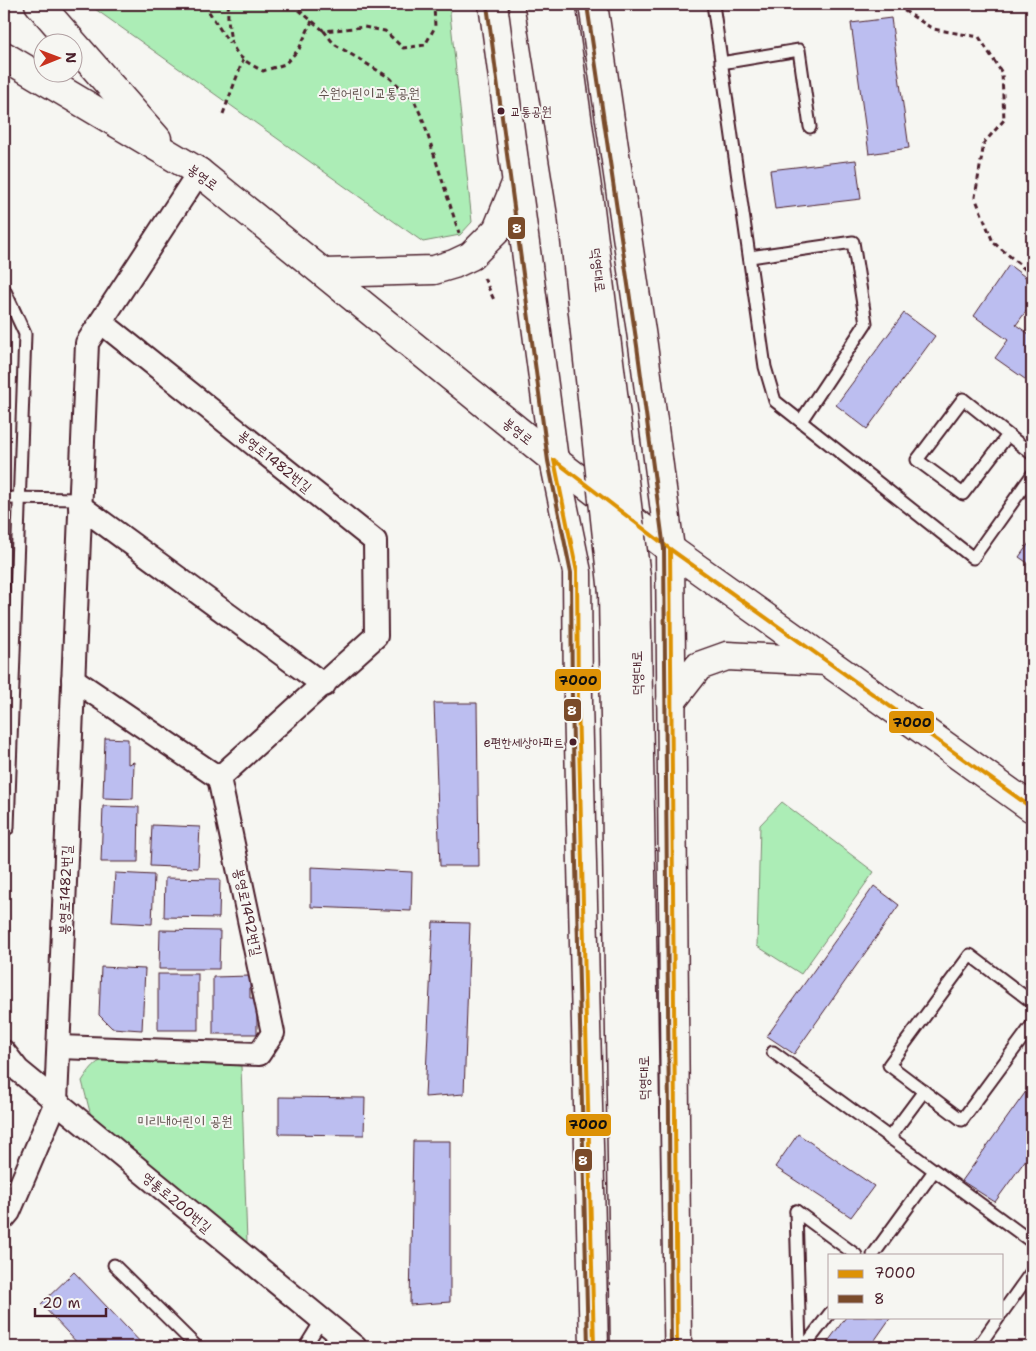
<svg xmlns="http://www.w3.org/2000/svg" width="1036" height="1351" viewBox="0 0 1036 1351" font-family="'Shantell Sans','Poor Story',sans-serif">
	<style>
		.green { fill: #acedb6; stroke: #7b8670 }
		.building { fill: #bcbef0; stroke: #4a1f2b }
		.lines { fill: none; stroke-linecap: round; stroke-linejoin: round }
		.lane-casing { stroke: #4a1f2b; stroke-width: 15 }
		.street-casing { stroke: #4a1f2b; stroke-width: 26 }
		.secondary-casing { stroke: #4a1f2b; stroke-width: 31 }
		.primary-casing { stroke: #4a1f2b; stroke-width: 31 }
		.highway-casing { stroke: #4a1f2b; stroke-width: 31 }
		.path { stroke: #4a1f2b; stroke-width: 3; stroke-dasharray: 5 4; stroke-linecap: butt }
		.lane { stroke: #f6f6f2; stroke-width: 11 }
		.street { stroke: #f6f6f2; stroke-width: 22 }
		.secondary { stroke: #f6f6f2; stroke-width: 28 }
		.primary { stroke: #f6f6f2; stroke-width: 28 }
		.highway { stroke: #f6f6f2; stroke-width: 28 }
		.secondary-bridge-casing { stroke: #4a1f2b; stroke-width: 31; stroke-linecap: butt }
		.secondary-bridge { stroke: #f6f6f2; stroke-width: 28 }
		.bus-1-casing { stroke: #f6f6f2; stroke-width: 8 }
		.bus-2-casing { stroke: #f6f6f2; stroke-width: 8 }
		.bus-1 { stroke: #dd9206; stroke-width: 4 }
		.bus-2 { stroke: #7a4b2a; stroke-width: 4 }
		.bus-dot { fill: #4a1f2b; stroke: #f6f6f2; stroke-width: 2 }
		.labels { text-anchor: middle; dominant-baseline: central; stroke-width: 4; stroke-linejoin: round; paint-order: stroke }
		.bus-label { font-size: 13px; fill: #4a1f2b; stroke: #f6f6f2; text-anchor: start }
		.park-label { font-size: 14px; fill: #62524e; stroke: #f6f6f2 }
		.street-label { font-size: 14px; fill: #4a1f2b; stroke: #f6f6f2 }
		.line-badge { stroke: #f6f6f2; stroke-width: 2 }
		.badge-label { font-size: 14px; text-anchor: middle; font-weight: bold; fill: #fff }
		.pale-badge-label { font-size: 14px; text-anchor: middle; font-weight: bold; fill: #111 }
	</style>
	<rect width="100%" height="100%" fill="#f6f6f2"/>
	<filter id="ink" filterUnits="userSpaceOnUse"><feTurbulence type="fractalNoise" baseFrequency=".02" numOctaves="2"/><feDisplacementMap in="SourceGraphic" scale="10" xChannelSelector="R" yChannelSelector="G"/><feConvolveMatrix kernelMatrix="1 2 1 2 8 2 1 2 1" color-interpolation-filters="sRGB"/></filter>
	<g filter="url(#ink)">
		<g class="green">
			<polygon points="88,4 449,4 472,222 460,235 423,242"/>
			<polygon points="782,802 874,872 801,974 757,946 760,825"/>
			<path d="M126,1058L241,1066L247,1243L92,1120L82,1081C97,1058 100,1059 126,1058Z"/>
		</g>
		<g class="building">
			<polygon points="891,18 909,148 869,154 851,23"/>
			<polygon points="856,160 861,199 775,209 770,170"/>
			<polygon points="1009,265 1032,282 1032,303 1016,325 1032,336 1032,384 995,358 1008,340 974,316"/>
			<polygon points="904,313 935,336 867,429 836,405"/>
			<polygon points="1032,539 1032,566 1019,557"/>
			<polygon points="434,703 477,703 479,866 440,866"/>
			<polygon points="105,738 128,739 128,764 134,762 133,799 103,798"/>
			<polygon points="103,806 139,807 138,862 101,862"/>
			<polygon points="152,825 200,827 198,868 150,866"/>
			<polygon points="311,867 412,872 411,911 311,907"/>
			<polygon points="115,873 154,875 152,924 112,922"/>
			<polygon points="165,878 220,879 219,918 164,917"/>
			<polygon points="874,886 899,905 794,1054 767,1036"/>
			<polygon points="433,922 470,923 464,1094 425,1097"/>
			<polygon points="160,930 220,931 219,969 159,969"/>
			<polygon points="101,967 145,969 142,1030 112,1028 99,1015"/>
			<rect x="158" y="974" width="40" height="56"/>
			<polygon points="250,976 250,998 257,998 257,1034 213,1034 213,977"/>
			<polygon points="1032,1083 1032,1151 995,1202 962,1181"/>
			<polygon points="279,1097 365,1098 364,1135 279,1134"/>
			<polygon points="798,1134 874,1186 851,1217 775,1167"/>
			<polygon points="413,1141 450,1141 450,1302 410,1305"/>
			<polygon points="74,1272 145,1347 81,1347 41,1304"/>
			<polygon points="846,1317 891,1317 870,1347 824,1347"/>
		</g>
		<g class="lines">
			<defs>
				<g id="lane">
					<polyline points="713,4 765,367 775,401 973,558 1032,475"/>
					<polyline points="721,63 799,50 810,127"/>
					<polyline points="750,257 853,242 866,323 801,421"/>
					<polyline points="4,289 25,334 8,828"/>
					<polyline points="1008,435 963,494 917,460 963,399 1032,454"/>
					<polyline points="4,498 81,499"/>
					<polyline points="1032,1002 970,955 889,1065 962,1120 1032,1025"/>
					<polyline points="773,1052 1032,1242"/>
					<polyline points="889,1138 924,1091"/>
					<polyline points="796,1211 800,1347"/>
					<polyline points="796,1211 856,1255"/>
					<polyline points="873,1255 934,1171"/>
					<polyline points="114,1265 197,1347"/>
					<polyline points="1002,1313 1032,1271"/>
					<polyline points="305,1347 321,1321"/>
					<polyline points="804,1347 830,1313"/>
					<polyline points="978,1347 999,1317"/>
				</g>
				<g id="street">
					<polyline points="101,322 375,541 376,636 219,778"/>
					<polyline points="80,506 324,685"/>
					<polyline points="73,679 219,778"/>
					<polyline points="59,1047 259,1054 273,1033 219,778"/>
					<polyline points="4,1052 18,1070 355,1347"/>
					<polyline points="4,1218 9,1212 56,1102 87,343 199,172"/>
				</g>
				<g id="secondary">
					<polyline points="493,4 554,460 577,572 578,702 594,1347"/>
					<polyline points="593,4 643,345 670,549 677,1347"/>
					<polyline points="324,273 434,270 454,264 471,256 497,230 515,186"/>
					<polyline points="671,702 699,666 727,656 827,661"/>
				</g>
				<polyline id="primary" points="199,172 554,460 670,549 1032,808"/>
				<g id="highway">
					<polyline points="39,4 157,139"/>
					<polyline points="4,56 199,172"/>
				</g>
			</defs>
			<use href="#lane" class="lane-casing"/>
			<use href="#street" class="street-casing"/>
			<use href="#secondary" class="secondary-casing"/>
			<use href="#primary" class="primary-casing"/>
			<use href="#highway" class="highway-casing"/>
			<g class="path">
				<polyline points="204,4 229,43"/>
				<path d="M229,4C227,12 228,19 229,28C232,54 240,59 263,71L285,64L299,49L312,21"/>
				<polyline points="292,4 324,31"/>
				<polyline points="432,4 434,5 435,27 425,45 403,48 385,31 364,27 324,31 334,44 390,78 414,100 423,120 459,233"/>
				<polyline points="899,4 900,8 933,29 979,37 1002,73 1004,120 984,143 975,197 993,242 1032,275"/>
				<polyline points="223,114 243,60"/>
				<polyline points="484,278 494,300"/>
			</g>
			<use href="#lane" class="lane"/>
			<use href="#street" class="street"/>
			<use href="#secondary" class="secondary"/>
			<use href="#primary" class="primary"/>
			<use href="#highway" class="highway"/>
			<defs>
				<g id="secondary-bridge">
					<polyline points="539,4 572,211 613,593 625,1347"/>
					<polyline points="561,4 590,209 636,577 649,1347"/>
				</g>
			</defs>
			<use href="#secondary-bridge" class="secondary-bridge-casing"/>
			<use href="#secondary-bridge" class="secondary-bridge"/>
			<defs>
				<g id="bus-1">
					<polyline points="554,460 577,572 578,702 594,1347"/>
					<polyline points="554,460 670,549 1032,808"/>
					<polyline points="670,549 677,1347"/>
				</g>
				<g id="bus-2">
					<polyline points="487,5 548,461 571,573 572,702 588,1347"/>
					<polyline points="587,5 637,346 664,549 671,1347"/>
				</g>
			</defs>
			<use href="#bus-1" class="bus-1-casing"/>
			<use href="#bus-2" class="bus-2-casing"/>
			<use href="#bus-1" class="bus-1"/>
			<use href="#bus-2" class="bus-2"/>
		</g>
	</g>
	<g class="bus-dot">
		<circle cx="501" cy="111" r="4.5"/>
		<circle cx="573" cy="742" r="4.5"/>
	</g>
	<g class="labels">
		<g class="bus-label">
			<text x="510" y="111">교통공원</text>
			<text x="564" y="742" text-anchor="end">e편한세상아파트</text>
		</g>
		<g class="park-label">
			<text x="369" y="93">수원어린이교통공원</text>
			<text x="185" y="1121">미리내어린이 공원</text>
		</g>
		<g class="street-label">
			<text transform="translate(203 177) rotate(36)">봉영로</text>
			<text transform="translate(598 270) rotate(83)">덕영대로</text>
			<text transform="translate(518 431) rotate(39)">봉영로</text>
			<text transform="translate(275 461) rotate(39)">봉영로1482번길</text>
			<text transform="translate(637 673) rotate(-91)">덕영대로</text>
			<text transform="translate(65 890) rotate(-88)">봉영로1482번길</text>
			<text transform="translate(248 912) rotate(78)">봉영로1492번길</text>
			<text transform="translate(644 1078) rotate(-91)">덕영대로</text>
			<text transform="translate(177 1202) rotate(40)">영통로200번길</text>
		</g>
	</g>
	<g class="line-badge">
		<rect x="507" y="216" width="19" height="24" rx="5" fill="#7a4b2a"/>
		<rect x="554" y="668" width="48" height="24" rx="5" fill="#dd9206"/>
		<rect x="563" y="698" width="19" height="24" rx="5" fill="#7a4b2a"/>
		<rect x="888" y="710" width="47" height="24" rx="5" fill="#dd9206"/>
		<rect x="565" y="1113" width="47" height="24" rx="5" fill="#dd9206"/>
		<rect x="574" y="1148" width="19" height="24" rx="5" fill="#7a4b2a"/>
	</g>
	<g class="badge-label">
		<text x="517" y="233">8</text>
		<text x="572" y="715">8</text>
		<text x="583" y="1165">8</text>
	</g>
	<g class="pale-badge-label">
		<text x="578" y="685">7000</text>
		<text x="912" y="727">7000</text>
		<text x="588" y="1129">7000</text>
	</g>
	<rect width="1036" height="1351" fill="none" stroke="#f6f6f2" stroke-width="20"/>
	<rect x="10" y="10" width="1016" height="1331" fill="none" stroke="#4a1f2b" stroke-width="2" filter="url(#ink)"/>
	<rect x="828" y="1254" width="175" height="65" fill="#f6f6f2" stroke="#b1a0a2"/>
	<rect x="838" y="1270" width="25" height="8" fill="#dd9206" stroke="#b1a0a2"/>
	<text x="874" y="1278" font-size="15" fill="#4a1f2b">7000</text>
	<rect x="838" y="1295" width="25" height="8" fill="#7a4b2a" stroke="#b1a0a2"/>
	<text x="874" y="1304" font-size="15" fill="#4a1f2b">8</text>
	<g transform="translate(58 58) rotate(89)"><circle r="24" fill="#f6f6f2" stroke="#b1a0a2"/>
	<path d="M0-4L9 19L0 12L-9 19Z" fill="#c8321e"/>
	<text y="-8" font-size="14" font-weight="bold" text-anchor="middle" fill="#4a1f2b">N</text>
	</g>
	<path d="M35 1308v8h71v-8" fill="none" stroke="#4a1f2b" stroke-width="2.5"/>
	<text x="42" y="1308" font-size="15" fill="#4a1f2b" stroke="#f6f6f2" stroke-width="4" paint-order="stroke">20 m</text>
</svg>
